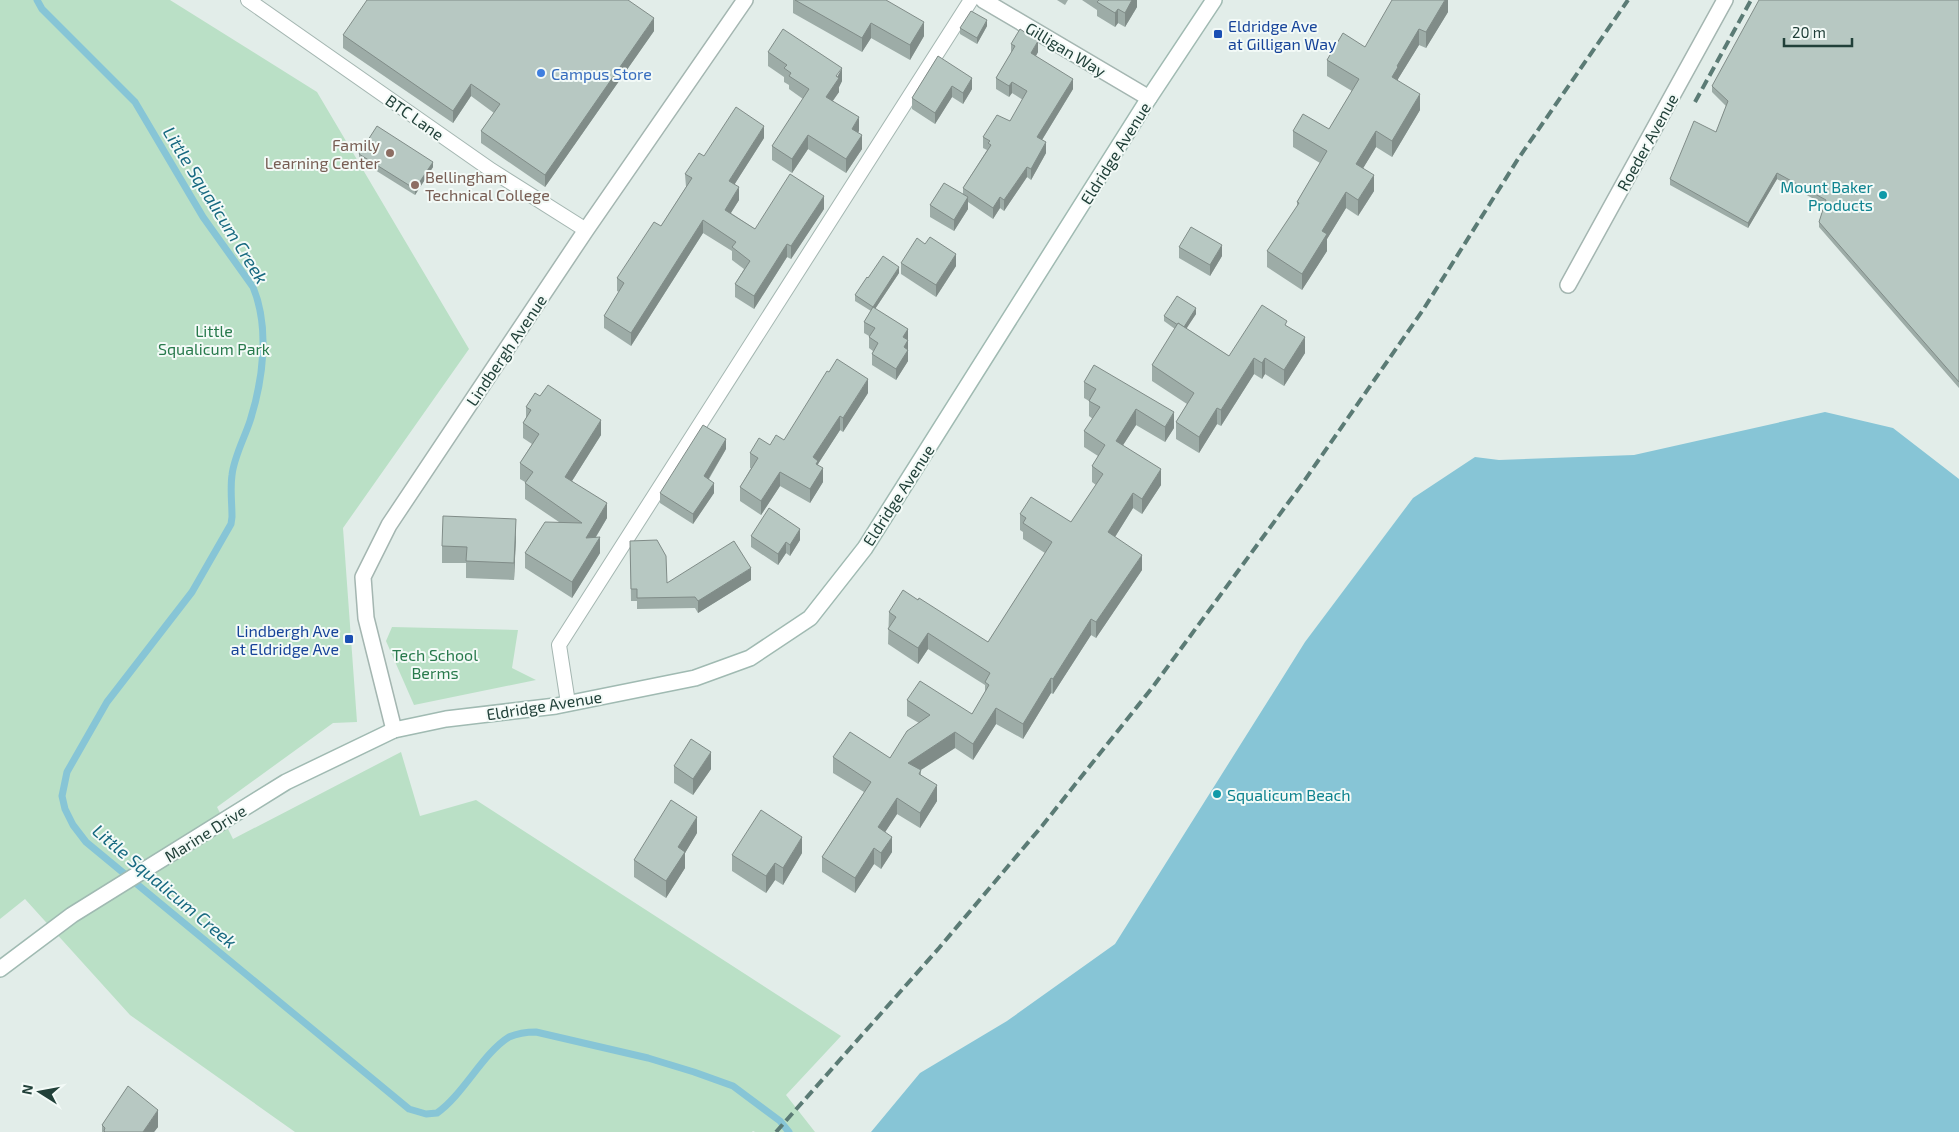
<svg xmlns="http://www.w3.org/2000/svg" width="1959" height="1132" viewBox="0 0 1959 1132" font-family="'Exo 2',sans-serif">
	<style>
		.green { fill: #bae0c6 }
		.water { fill: #87c5d6 }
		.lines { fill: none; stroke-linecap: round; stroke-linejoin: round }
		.stream { stroke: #87c5d6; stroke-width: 7 }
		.service-casing { stroke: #a4b6b1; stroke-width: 16 }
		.minor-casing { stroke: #a4b6b1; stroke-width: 18 }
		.secondary-casing { stroke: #a0bab2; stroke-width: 18 }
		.service { stroke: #fff; stroke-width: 14 }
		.minor { stroke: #fff; stroke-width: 15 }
		.secondary { stroke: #fff; stroke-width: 15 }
		.rail { stroke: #5b7b75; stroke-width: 4; stroke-dasharray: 10 5; stroke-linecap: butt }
		.wall { fill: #9daca7 }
		.shaded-wall { fill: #808c88 }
		.building { fill: #b7c8c2; stroke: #808c88 }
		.transit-dot { fill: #1a4fb4; stroke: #f3faf7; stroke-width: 2 }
		.shop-dot { fill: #3f7fe0; stroke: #f3faf7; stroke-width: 2 }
		.education-dot { fill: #8d6e63; stroke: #f3faf7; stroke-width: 2 }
		.culture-dot { fill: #0f9aa8; stroke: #f3faf7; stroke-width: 2 }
		.labels { text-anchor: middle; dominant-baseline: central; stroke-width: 4; stroke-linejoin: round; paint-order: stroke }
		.transit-label { font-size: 16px; fill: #164399; stroke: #f3faf7; text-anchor: start }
		.street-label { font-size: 16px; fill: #214039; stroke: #f3faf7 }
		.shop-label { font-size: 16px; fill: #366cbe; stroke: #f3faf7; text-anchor: start }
		.education-label { font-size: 16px; fill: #785e54; stroke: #f3faf7; text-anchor: end }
		.culture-label { font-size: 16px; fill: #0d838f; stroke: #f3faf7; text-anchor: end }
		.park-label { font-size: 16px; fill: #287a4c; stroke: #f3faf7 }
		.water-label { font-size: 18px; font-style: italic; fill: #176980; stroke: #f3faf7 }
	</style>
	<rect width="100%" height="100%" fill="#e2ede9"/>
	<g class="green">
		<polygon points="0,0 170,0 317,92 469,349 343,528 357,722 333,723 217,807 233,839 401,752 420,816 476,800 841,1036 786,1095 815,1132 755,1132 753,1131 752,1132 295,1132 130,1015 25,899 0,919"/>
		<polygon points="392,627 518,630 512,668 536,680 414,705 386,641"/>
	</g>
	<polygon class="water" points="1825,412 1893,428 1959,479 1959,1132 871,1132 920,1073 1007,1021 1115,944 1305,642 1413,498 1475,457 1499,460 1634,455"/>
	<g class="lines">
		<path class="stream" d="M37,0L42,9L135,102L203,217L253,287C270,328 263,380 250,421C244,439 234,457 232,475C230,489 232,503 232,517L231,524L192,592L107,702L67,772L62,796L65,809L73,825L86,842L409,1109L426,1114L437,1113C463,1095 483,1053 509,1037C518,1033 527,1032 536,1032L648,1058L694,1072L733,1086L780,1121L789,1132"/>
		<defs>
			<g id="service">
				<polyline points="248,0 491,170 586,230"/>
				<polyline points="568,703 559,645 971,0"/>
			</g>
			<g id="minor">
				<polyline points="983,0 1149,98"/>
				<polyline points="1568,285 1725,0"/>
				<polyline points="394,730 366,618 363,577 389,525 586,230 745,0"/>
			</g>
			<polyline id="secondary" points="0,969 72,915 286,782 394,730 446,719 556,706 695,678 750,658 810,618 865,548 1149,98 1214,0"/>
		</defs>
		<use href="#service" class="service-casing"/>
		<use href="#minor" class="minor-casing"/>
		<use href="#secondary" class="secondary-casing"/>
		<use href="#service" class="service"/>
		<use href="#minor" class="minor"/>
		<use href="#secondary" class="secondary"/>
		<g class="rail">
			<polyline points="1695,102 1751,0"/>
			<polyline points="776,1132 939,948 1042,826 1152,688 1302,484 1423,310 1518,159 1628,0"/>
		</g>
	</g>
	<g class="wall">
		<polygon points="793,0 886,0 924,36 910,60 871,38 862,52 793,13"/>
		<polygon points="1057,0 1068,0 1065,5"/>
		<polygon points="1082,0 1137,0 1137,7 1125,27 1118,23 1115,27 1097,16 1097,10"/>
		<polygon points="1448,0 1448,12 1426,48 1419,45 1398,79 1398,81 1420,110 1392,157 1376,147 1363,168 1374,191 1358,216 1346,208 1327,239 1327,251 1302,290 1267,267 1267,251 1297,207 1297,202 1320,163 1293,147 1293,131 1329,129 1352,91 1327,76 1327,60 1365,47"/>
		<polygon points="1959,0 1959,388 1819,227 1819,222 1825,205 1777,179 1748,228 1670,185 1670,179 1716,132 1726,106 1712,92 1712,86"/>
		<polygon points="987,26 977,44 960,34 960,28"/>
		<polygon points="654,31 545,187 481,143 481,131 494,113 471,96 453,123 343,48 343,35"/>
		<polygon points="1011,44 1038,52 1036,56 1073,89 1042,140 1046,153 1031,180 1027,177 1004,211 1000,208 993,219 968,202 968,209 954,231 930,217 930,205 963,194 963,188 987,150 983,148 983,137 1010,121 1023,100 1012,93 1009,97 996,89 996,78 1011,53"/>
		<polygon points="768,52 842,81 839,87 839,92 832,101 859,131 858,132 862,149 846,173 808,149 792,173 772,160 772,146 803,99 789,89 789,85 784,82 784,77 768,66"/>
		<polygon points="938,56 972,89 963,104 952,97 935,124 912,109 912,98"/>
		<polygon points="764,138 734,185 739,200 731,213 755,229 824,209 791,259 787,257 754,309 735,297 735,284 744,269 732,260 732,251 703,233 631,346 604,328 604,316 619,292 617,291 617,278 661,226 686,187 685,174 704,156"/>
		<polygon points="359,154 433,167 415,195 359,160"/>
		<polygon points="1179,247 1222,256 1210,276 1179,258"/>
		<polygon points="901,263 956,266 936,297 901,274"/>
		<polygon points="899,273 875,309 908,329 908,361 896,380 872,365 872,354 873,351 869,348 869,336 864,333 864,322 871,311 855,301 855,295 868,278"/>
		<polygon points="1196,314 1186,328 1229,356 1287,326 1305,353 1284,386 1265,374 1262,379 1254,374 1221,426 1217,424 1199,453 1176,439 1176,422 1187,404 1152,381 1152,365 1175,329 1164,321 1164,316"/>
		<polygon points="1084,382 1174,428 1165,442 1136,425 1123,445 1161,485 1142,514 1133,508 1115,537 1142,570 1096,638 1091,635 1053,694 1051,693 1023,739 996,724 973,760 955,748 921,770 921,775 937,801 920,828 897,814 885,832 892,852 881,869 874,864 855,893 822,872 822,857 864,792 833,773 833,757 890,758 919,723 907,716 907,700 972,714 985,693 985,685 928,649 918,664 888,644 889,612 918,600 988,642 1045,553 1023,539 1023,532 1020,530 1020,514 1071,522 1096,485 1092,482 1092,466 1098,456 1084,447 1084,431 1093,419 1089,416 1089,401 1084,398"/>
		<polygon points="868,393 843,432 840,430 818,464 823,482 810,503 780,486 761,515 740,501 740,487 751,468 750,468 750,453 784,440"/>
		<polygon points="526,407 601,435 572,481 607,518 596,537 600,553 572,598 525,568 525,553 559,522 525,499 525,482 520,479 520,463 532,444 523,438 523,423 526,418"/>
		<polygon points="726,449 709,479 714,493 693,524 660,503 660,493"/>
		<polygon points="516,536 514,580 466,578 466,563 442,563 442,546"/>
		<polygon points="751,536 800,540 790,556 786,553 778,565 751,547"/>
		<polygon points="630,541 667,583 751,580 698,613 695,608 637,609 637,601 631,601"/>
		<polygon points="674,766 711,769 693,795 674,783"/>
		<polygon points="697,833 685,853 685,868 666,898 634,877 634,860"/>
		<polygon points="802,853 783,885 775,880 766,893 732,871 732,855"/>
		<polygon points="102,1125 158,1127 154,1132 102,1132"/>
	</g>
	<g class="shaded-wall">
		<polygon points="1131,0 1137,0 1137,7 1125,27 1125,13"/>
		<polygon points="1445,0 1448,0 1448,12 1426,48 1426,32"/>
		<polygon points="1118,9 1118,23 1115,27 1115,13"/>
		<polygon points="654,18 654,31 545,187 545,175"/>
		<polygon points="987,20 987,26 977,44 977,38"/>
		<polygon points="924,22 924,36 910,60 910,45"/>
		<polygon points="871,23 871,38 862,52 862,38"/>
		<polygon points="1419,29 1419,45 1398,79 1398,83 1392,77 1397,66"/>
		<polygon points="1038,41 1038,52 1031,64 1031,53"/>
		<polygon points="842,68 842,81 839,87 839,92 826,111 826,97"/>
		<polygon points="972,78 972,89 963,104 963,93"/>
		<polygon points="1073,79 1073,89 1037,148 1037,137"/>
		<polygon points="1012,82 1012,93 1009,97 1009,86"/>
		<polygon points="471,84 471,96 453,123 453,111"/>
		<polygon points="952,86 952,97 935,124 935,113"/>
		<polygon points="1420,94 1420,110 1392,157 1392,141"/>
		<polygon points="859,117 859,131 852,142 852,129"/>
		<polygon points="764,126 764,138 729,193 729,181"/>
		<polygon points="1376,131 1376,147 1356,180 1356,164"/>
		<polygon points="808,135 808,149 792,173 792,159"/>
		<polygon points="862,135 862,149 846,173 846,159"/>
		<polygon points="1046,142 1046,153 1031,180 1031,169"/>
		<polygon points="433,162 433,167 415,195 415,189"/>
		<polygon points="1027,167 1027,177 1004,211 1004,200"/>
		<polygon points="1777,173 1777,179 1748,228 1748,223"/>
		<polygon points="1374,175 1374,191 1358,216 1358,200"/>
		<polygon points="739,187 739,200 725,222 725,210"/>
		<polygon points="1346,192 1346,208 1327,239 1327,251 1302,290 1302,274 1322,231"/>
		<polygon points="824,196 824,209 791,259 791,246"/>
		<polygon points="968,197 968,209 954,231 954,220"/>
		<polygon points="1000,197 1000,208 993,219 993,208"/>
		<polygon points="703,220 703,233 631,346 631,333"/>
		<polygon points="787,244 787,257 754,309 754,296"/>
		<polygon points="1222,245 1222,256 1210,276 1210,265"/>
		<polygon points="956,254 956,266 936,297 936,285"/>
		<polygon points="899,267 899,273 873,312 873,307"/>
		<polygon points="1196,308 1196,314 1183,334 1183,328"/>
		<polygon points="908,329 908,361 896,380 896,369 904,347 903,337"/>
		<polygon points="1305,337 1305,353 1284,386 1284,370"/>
		<polygon points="1254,358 1254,374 1221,426 1221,410"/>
		<polygon points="1265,358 1265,374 1262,379 1262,363"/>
		<polygon points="868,379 868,393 843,432 843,418"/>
		<polygon points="1217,408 1217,424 1199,453 1199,437"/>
		<polygon points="1136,409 1136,425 1116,456 1116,441"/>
		<polygon points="1174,412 1174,428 1165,442 1165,427"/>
		<polygon points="840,416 840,430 818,464 818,475 823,468 823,482 810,503 810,489 813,457"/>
		<polygon points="601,420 601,435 565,492 565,477"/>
		<polygon points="726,439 726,449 704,486 704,476"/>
		<polygon points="1161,469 1161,485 1142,514 1142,499"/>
		<polygon points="780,472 780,486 761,515 761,501"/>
		<polygon points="714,483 714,493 693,524 693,514"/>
		<polygon points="1133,493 1133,508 1108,548 1108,532"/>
		<polygon points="607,503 607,518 586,553 586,538"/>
		<polygon points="516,519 516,536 514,580 514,563"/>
		<polygon points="800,529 800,540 790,556 790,545"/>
		<polygon points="600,537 600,553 572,598 572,582"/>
		<polygon points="786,542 786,553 778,565 778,554"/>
		<polygon points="1142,555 1142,570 1096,638 1096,622"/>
		<polygon points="751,568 751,580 698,613 698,601"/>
		<polygon points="1091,619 1091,635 1053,694 1053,679"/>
		<polygon points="928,633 928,649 918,664 918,648"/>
		<polygon points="1051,678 1051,693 1023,739 1023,724"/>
		<polygon points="996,708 996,724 973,760 973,744"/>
		<polygon points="955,732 955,748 908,778 908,763"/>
		<polygon points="711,752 711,769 693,795 693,779"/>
		<polygon points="937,785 937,801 920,828 920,813"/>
		<polygon points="897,798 897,814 878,843 878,827"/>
		<polygon points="697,817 697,833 685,853 685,868 666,898 666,881 678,847"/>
		<polygon points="802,837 802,853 783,885 783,868"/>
		<polygon points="892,837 892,852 881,869 881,853"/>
		<polygon points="874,848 874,864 855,893 855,878"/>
		<polygon points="775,863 775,880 766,893 766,876"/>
		<polygon points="158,1110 158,1127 154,1132 143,1132"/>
	</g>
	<g class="building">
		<polygon points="367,0 628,0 654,18 545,175 481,131 500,104 471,84 453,111 343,35"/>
		<polygon points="795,0 886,0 924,22 910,45 871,23 862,38"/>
		<polygon points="1099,0 1132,0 1125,13 1118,9 1115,13 1097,2"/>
		<polygon points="1392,0 1445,0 1426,32 1419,29 1397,66 1398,67 1392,77 1420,94 1392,141 1376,131 1356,164 1374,175 1358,200 1346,192 1322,231 1327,234 1302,274 1267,251 1299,203 1297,202 1327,151 1293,131 1303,114 1329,129 1359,79 1327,60 1343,33 1365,47"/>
		<polygon points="1759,0 1959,0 1959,382 1819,222 1826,200 1777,173 1748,223 1670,179 1694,121 1716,132 1728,101 1712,86"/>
		<polygon points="971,11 987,20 977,38 960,28"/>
		<polygon points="783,29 842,68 836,76 839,78 826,97 859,117 852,129 862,135 846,159 808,135 792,159 772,146 809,89 789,76 791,73 784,68 787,65 768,52"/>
		<polygon points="1020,29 1038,41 1031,53 1073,79 1037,137 1046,142 1031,169 1027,167 1004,200 1000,197 993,208 963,188 991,145 988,143 990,141 983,137 997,115 1010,121 1027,91 1012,82 1009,86 996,78 1015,46 1011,44"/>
		<polygon points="938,56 972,78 963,93 952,86 935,113 912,98"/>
		<polygon points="736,107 764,126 729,181 739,187 725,210 755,229 790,174 824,196 791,246 787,244 754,296 735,284 750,261 732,247 736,242 703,220 631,333 604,316 624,283 617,278 654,222 661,226 692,178 685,174 699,153 704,156"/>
		<polygon points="377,126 433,162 415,189 359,154"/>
		<polygon points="944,183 968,197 954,220 930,205"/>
		<polygon points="1191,227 1222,245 1210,265 1179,247"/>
		<polygon points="930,237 956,254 936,285 901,263 917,238 925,244"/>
		<polygon points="883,256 899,267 873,307 855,295 867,277 868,278"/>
		<polygon points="1177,296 1196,308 1184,327 1178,323 1178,325 1164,316"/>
		<polygon points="1262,305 1287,321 1285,325 1305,337 1284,370 1265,358 1262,363 1254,358 1221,410 1217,408 1199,437 1176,422 1194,393 1152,365 1178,323 1229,356"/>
		<polygon points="873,307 908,329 903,337 908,340 904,347 908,350 896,369 872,354 878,343 869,337 875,328 864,322"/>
		<polygon points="837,359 868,379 843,418 840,416 813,457 818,461 816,464 823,468 810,489 780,472 761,501 740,487 758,458 750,453 759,438 770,445 776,435 784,440 827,371 829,372"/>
		<polygon points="1094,365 1174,412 1165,427 1136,409 1116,441 1161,469 1142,499 1133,493 1108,532 1142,555 1096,622 1091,619 1053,679 1051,678 1023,724 996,708 973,744 955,732 908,763 921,770 919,774 937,785 920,813 897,798 878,827 892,837 881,853 874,848 855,878 822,857 871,782 833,757 850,732 890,758 907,731 930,715 907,700 920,681 972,714 989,685 985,682 990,673 928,633 918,648 888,629 896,617 889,612 903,590 918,600 919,598 988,642 1052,542 1023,523 1026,518 1020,514 1031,497 1071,522 1103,474 1092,466 1105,445 1084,431 1100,407 1089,401 1096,389 1084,382"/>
		<polygon points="548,385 601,420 565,477 607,503 586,538 600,537 572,582 525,553 545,522 582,523 525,483 533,472 520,463 539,434 523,423 531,410 526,407 535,393 540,396"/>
		<polygon points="703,425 726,439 704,476 714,483 693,514 660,493"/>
		<polygon points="769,508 800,529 790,545 786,542 778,554 751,536"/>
		<polygon points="443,516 516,519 514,563 466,561 467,547 442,546"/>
		<polygon points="657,540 666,556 667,583 734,541 751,568 698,601 695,597 637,598 637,589 631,589 630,541"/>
		<polygon points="691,739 711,752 693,779 674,766"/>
		<polygon points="671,800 697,817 678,847 685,852 666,881 634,860"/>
		<polygon points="761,810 802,837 783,868 775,863 766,876 732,855"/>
		<polygon points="128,1086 158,1110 143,1132 105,1132 104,1131 105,1128 102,1125"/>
	</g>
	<g class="transit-dot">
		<rect x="1213" y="29" width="10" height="10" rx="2.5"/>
		<rect x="344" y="634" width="10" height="10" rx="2.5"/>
	</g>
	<circle class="shop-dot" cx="541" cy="73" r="5"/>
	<g class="education-dot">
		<circle cx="390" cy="153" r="5"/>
		<circle cx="415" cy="185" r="5"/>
	</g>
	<g class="culture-dot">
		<circle cx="1883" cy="195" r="5"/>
		<circle cx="1217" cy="794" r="5"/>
	</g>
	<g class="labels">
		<g class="transit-label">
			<text x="1228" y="25">Eldridge Ave<tspan x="1228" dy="18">at Gilligan Way</tspan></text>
			<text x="339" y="630" text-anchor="end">Lindbergh Ave<tspan x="339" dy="18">at Eldridge Ave</tspan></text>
		</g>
		<g class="street-label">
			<text transform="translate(1066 49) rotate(31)">Gilligan Way</text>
			<text transform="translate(415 117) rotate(35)">BTC Lane</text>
			<text transform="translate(1647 142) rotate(-61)">Roeder Avenue</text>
			<text transform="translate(1115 153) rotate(-58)">Eldridge Avenue</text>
			<text transform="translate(506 350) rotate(-56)">Lindbergh Avenue</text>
			<text transform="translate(898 495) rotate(-57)">Eldridge Avenue</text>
			<text transform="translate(544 705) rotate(-9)">Eldridge Avenue</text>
			<text transform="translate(205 833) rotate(-32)">Marine Drive</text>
		</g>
		<g class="shop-label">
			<text x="551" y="73">Campus Store</text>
		</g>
		<g class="education-label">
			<text x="380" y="144">Family<tspan x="380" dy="18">Learning Center</tspan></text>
			<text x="425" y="176" text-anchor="start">Bellingham<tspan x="425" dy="18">Technical College</tspan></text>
		</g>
		<g class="culture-label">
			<text x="1873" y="186">Mount Baker<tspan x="1873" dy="18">Products</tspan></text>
			<text x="1227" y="794" text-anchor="start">Squalicum Beach</text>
		</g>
		<g class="park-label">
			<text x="214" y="330">Little<tspan x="214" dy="18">Squalicum Park</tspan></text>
			<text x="435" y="654">Tech School<tspan x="435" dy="18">Berms</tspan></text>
		</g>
		<g class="water-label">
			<text transform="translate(216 205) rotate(58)">Little Squalicum Creek</text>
			<text transform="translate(165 886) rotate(40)">Little Squalicum Creek</text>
		</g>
	</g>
	<g transform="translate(40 1092) rotate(281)" stroke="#f3faf7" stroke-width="4" paint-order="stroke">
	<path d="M0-4L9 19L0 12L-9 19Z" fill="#214039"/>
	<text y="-8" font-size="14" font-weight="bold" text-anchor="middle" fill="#214039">N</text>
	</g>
	<path d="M1784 38v8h68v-8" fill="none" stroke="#214039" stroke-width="2.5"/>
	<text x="1792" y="38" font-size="15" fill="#214039" stroke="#f3faf7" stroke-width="4" paint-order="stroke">20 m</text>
</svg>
